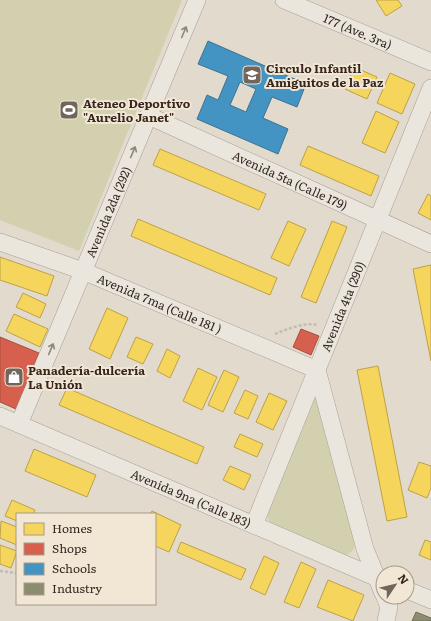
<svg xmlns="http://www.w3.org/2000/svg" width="431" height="621" viewBox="0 0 431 621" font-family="Literata,serif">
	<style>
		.green { fill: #d3d0b0 }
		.homes { fill: #f6d55c; stroke: #bca14a }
		.shops { fill: #d6604d; stroke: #a64f3f }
		.schools { fill: #4393c3; stroke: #3f7392; fill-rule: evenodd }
		.industry { fill: #8c8c6e; stroke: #726e56 }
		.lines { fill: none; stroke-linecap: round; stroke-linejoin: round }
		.minor-casing { stroke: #a79f96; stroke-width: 18 }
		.path { stroke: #c3bcb5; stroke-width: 2.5; stroke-dasharray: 3 2; stroke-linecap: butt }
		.minor { stroke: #eae6de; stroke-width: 17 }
		.oneway { stroke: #90867e }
		.labels { text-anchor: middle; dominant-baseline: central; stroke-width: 4; stroke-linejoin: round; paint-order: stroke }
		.street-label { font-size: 12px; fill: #35271f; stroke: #f2e6d4 }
		.poi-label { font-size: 12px; font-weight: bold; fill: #35271f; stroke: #f2e6d4; text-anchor: start }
	</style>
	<rect width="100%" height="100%" fill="#e2dacd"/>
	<g class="green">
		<polygon points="0,0 182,0 79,251 0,220"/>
		<polygon points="317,394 355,540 354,549 347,555 341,556 270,524 267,515"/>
	</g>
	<g class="homes">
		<polygon points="376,0 398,0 402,6 386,16"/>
		<polygon points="354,67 377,77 367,99 345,89"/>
		<polygon points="390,73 415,84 402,114 377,103"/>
		<polygon points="376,111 399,122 385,153 362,143"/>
		<polygon points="308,146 379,176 371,196 300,165"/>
		<polygon points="160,149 266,194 259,210 153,165"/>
		<polygon points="428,194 431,196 431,220 418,213"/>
		<polygon points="138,219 277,278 270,295 131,236"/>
		<polygon points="288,221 306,229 289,266 271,258"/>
		<polygon points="332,221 347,227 316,303 301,297"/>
		<polygon points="0,257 54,276 47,296 0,280"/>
		<polygon points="431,265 431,361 413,269"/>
		<polygon points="23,293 46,304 40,318 16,307"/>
		<polygon points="107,308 128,318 110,359 89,349"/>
		<polygon points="14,314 48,329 40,347 6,331"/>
		<polygon points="136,337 153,344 143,364 127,357"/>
		<polygon points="167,349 180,356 170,378 157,371"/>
		<polygon points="378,366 407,517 387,521 357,370"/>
		<polygon points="198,368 217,377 202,410 183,401"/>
		<polygon points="224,370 239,377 223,412 208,405"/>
		<polygon points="67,388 204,447 197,464 59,405"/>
		<polygon points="245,390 258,396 248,419 234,413"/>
		<polygon points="269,393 287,401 273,430 256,422"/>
		<polygon points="240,434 263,444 257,457 234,447"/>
		<polygon points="34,449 96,475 87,497 25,471"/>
		<polygon points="419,462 431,466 431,488 427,498 408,490"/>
		<polygon points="230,466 251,475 244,490 223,480"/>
		<polygon points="12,500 35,510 33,514 17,514 17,521 5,516"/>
		<polygon points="152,511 181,525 169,552 155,546 155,514 150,514"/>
		<polygon points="1,521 17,527 17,545 0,538"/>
		<polygon points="425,540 431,542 431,560 419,555"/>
		<polygon points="181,542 246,569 241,580 177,552"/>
		<polygon points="0,545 17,551 11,568 0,564"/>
		<polygon points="264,556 279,563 265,595 250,588"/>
		<polygon points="301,562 316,569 299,608 284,602"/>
		<polygon points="328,580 364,595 353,621 317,607"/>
	</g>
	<g class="shops">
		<polygon points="301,329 319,336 311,355 293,347"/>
		<polygon points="0,337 39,353 16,409 0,402"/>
	</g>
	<path class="schools" d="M208,41L306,84L297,107L272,97L263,118L288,129L278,154L197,119L207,95L218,100L228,76L198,64ZM240,82L256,89L246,112L230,105Z"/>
	<polygon class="industry" points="416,612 431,618 431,621 412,621"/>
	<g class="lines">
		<defs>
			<g id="minor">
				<path id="s1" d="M284,0L431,62"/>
				<path id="s2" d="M149,116L431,244"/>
				<path id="s3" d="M0,242L83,271L317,370L365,549L383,593"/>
				<path id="s4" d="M0,416L382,580"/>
				<path id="s5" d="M19,424L197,0"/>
				<path id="s6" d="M254,525L431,88"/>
				<polyline points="407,590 431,600"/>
				<polyline points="385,597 389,607 386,621"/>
			</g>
		</defs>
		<use href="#minor" class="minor-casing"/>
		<g class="path">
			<path d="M275,334C287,329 304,322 318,325"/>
			<polyline points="0,571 17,573"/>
		</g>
		<use href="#minor" class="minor"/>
	</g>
	<defs><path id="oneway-shaft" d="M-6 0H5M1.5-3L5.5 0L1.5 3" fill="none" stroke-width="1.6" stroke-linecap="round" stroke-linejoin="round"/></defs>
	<g class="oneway">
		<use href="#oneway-shaft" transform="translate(184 32) rotate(-67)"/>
		<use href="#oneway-shaft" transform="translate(133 152) rotate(-67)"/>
		<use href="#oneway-shaft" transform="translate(51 349) rotate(-67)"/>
	</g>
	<defs>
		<symbol id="school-square" viewBox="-11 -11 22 22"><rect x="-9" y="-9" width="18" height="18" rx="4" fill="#72665c" stroke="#f2e6d4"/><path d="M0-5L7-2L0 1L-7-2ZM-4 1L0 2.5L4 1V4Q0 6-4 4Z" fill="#fff"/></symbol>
		<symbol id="stadium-square" viewBox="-11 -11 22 22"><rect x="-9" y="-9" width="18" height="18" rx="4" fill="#72665c" stroke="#f2e6d4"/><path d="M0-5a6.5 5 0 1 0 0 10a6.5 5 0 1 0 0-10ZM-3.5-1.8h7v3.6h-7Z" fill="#fff"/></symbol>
		<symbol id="shop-square" viewBox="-11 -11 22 22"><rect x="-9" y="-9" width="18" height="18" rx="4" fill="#72665c" stroke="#f2e6d4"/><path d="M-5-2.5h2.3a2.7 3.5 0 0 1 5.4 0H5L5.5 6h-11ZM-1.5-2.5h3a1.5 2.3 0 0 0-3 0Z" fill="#fff"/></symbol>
	</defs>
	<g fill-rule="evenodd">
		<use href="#school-square" x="241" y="64" width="22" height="22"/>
		<use href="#stadium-square" x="58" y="99" width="22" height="22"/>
		<use href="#shop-square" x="3" y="366" width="22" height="22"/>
	</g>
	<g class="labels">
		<g class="street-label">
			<text stroke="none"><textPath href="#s1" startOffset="80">177 (Ave. 3ra)</textPath></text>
			<text stroke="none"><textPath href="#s2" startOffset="155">Avenida 5ta (Calle 179)</textPath></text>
			<text stroke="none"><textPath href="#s5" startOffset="230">Avenida 2da (292)</textPath></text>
			<text stroke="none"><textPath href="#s3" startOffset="171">Avenida 7ma (Calle 181 )</textPath></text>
			<text stroke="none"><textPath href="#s6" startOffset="236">Avenida 4ta (290)</textPath></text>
			<text stroke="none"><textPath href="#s4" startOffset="208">Avenida 9na (Calle 183)</textPath></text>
		</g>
		<g class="poi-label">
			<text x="266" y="68">Circulo Infantil<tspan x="266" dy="14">Amiguitos de la Paz</tspan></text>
			<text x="83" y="103">Ateneo Deportivo<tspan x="83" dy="14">"Aurelio Janet"</tspan></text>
			<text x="28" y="370">Panadería-dulcería<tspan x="28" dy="14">La Unión</tspan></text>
		</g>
	</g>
	<rect x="16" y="513" width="140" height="92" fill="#f2e6d4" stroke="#a69a8c"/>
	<rect x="24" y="523" width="20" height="12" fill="#f6d55c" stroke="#a69a8c"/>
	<text x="52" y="533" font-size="12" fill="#35271f">Homes</text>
	<rect x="24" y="543" width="20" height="12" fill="#d6604d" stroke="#a69a8c"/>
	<text x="52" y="553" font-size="12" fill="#35271f">Shops</text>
	<rect x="24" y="563" width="20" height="12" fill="#4393c3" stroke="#a69a8c"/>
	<text x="52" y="573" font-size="12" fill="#35271f">Schools</text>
	<rect x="24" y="583" width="20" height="12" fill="#8c8c6e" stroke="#a69a8c"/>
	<text x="52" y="593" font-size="12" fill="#35271f">Industry</text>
	<g transform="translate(395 585) rotate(55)"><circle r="19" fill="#f2e6d4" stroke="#a69a8c"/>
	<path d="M0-3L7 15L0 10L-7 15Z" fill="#72665c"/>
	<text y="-6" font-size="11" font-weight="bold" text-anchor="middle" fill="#35271f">N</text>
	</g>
</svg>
